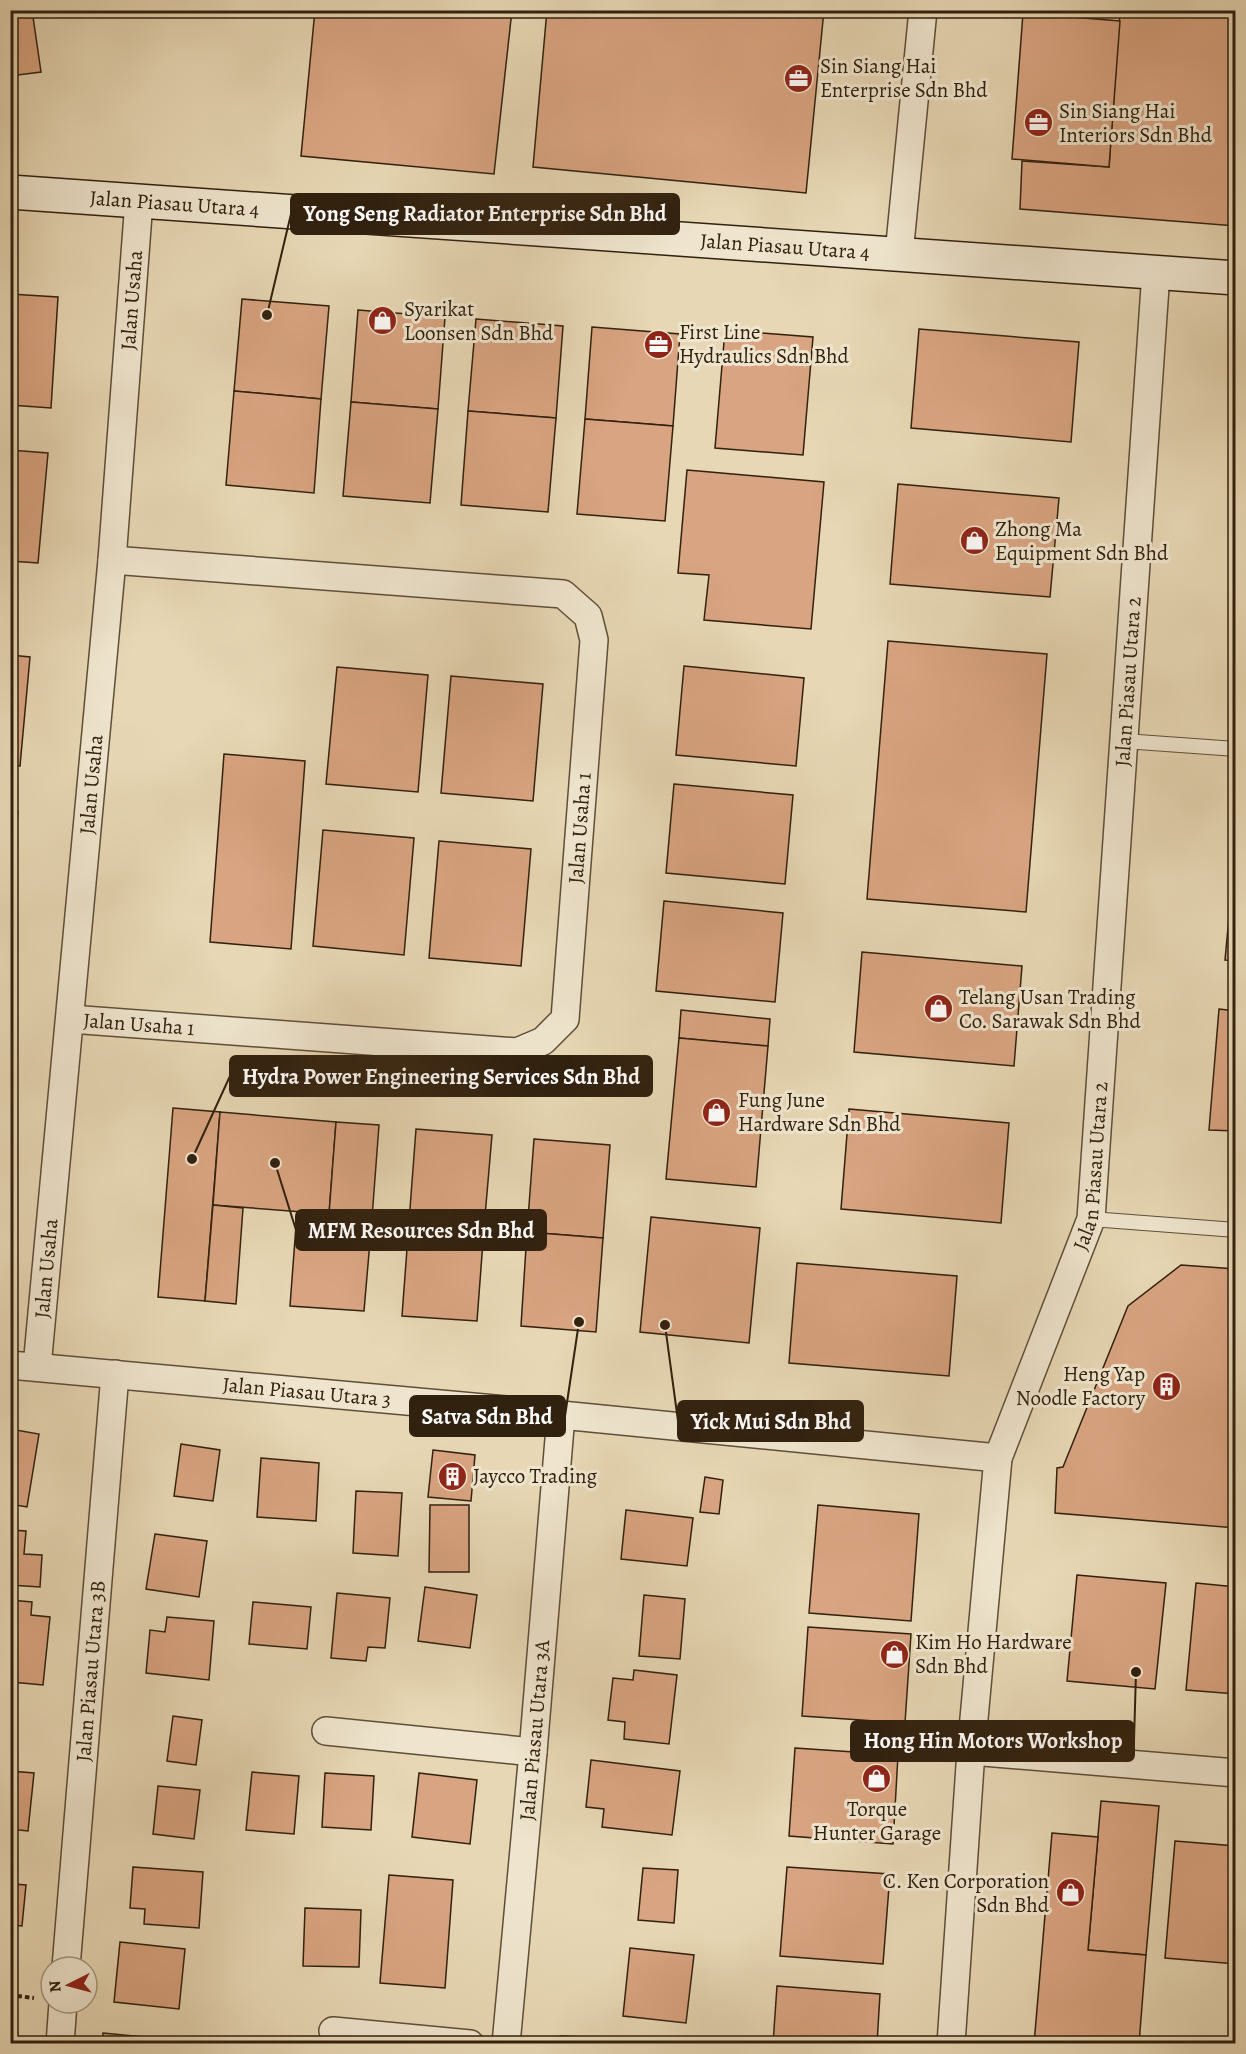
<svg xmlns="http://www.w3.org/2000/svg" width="1246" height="2054" viewBox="0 0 1246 2054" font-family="Alegreya,serif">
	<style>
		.building { fill: #d9a481; stroke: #31210f; stroke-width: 1.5 }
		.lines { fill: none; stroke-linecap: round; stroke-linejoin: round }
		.lane-casing { stroke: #5e4e38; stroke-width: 16 }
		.street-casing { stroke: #5e4e38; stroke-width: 30 }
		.secondary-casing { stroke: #31210f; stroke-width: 36 }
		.path { stroke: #31210f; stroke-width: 4; stroke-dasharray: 4.5 3; stroke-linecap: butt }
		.lane { stroke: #efe5ce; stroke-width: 14 }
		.street { stroke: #efe5ce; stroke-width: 27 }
		.secondary { stroke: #efe5ce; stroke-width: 33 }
		.labels { text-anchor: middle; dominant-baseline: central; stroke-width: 6; stroke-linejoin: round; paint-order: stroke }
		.poi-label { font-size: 21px; fill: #31210f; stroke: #efe5ce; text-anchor: start }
		.street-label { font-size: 21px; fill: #31210f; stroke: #efe5ce }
		.leader { fill: none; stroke: #31210f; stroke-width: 2 }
		.callout-dot { fill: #31210f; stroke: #efe5ce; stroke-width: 2 }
		.callout { fill: #31210f; stroke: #31210f; stroke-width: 2 }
		.callout-label { font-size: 22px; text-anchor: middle; font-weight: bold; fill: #fff }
	</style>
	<rect width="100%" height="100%" fill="#e7d7b4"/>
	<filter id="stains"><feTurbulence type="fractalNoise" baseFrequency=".00333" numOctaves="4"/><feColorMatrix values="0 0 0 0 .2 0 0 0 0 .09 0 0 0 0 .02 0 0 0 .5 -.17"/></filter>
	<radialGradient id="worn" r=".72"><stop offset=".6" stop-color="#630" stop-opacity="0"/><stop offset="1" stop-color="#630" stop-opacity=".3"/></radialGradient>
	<g class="building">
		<polygon points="10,10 32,10 41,72 10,76"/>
		<polygon points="315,10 512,10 494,174 301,156"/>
		<polygon points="547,10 824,10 806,193 533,167"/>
		<polygon points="1120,10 1236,10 1236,226 1020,209 1022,161 1109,167"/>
		<polygon points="1023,13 1120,21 1109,167 1012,159"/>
		<polygon points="10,294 58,297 51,408 10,405"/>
		<polygon points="242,299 329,306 321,399 234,391"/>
		<polygon points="358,310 445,317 438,409 351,402"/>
		<polygon points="476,319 563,326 556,418 468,411"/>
		<polygon points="592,327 680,334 673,426 585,419"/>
		<polygon points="919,329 1079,342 1071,442 911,428"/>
		<polygon points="725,330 813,337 803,455 715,448"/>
		<polygon points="234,391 321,399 314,493 226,485"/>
		<polygon points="351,402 438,409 430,503 343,496"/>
		<polygon points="468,411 556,418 548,512 461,505"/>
		<polygon points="585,419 673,426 665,521 577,514"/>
		<polygon points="10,450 48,453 38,563 10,561"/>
		<polygon points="687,470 824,482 811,629 704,620 709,575 678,573"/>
		<polygon points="898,484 1059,498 1050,597 890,584"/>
		<polygon points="888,641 1047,654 1026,912 867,899"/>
		<polygon points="10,655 30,657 20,766 10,766"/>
		<polygon points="684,666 804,678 796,766 676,755"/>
		<polygon points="337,667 428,675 418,792 326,784"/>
		<polygon points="451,676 543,684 533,801 441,793"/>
		<polygon points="224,754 305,761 291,949 210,942"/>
		<polygon points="674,784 793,795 785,884 666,873"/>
		<polygon points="10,811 18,812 10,892"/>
		<polygon points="323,830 414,838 404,955 313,946"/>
		<polygon points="439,841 531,849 521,966 429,958"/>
		<polygon points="1236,842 1236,961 1225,960"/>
		<polygon points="664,901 783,913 775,1002 656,991"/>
		<polygon points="862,952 1022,966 1014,1066 854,1052"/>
		<polygon points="1219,1009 1236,1011 1236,1131 1209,1130"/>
		<polygon points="681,1010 770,1019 768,1046 679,1038"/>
		<polygon points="679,1038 768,1046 756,1187 666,1179"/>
		<polygon points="173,1108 220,1112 205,1301 158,1297"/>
		<polygon points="849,1109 1009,1123 1001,1223 841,1209"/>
		<polygon points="220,1112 336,1122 329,1214 213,1205"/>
		<polygon points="336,1122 379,1125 372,1218 329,1214"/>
		<polygon points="416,1129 492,1135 484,1228 409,1222"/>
		<polygon points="534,1139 610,1145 603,1238 527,1232"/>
		<polygon points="213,1205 243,1208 236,1304 205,1301"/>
		<polygon points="297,1212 372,1218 364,1311 290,1306"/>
		<polygon points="651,1217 760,1228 749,1343 640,1332"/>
		<polygon points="409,1222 484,1228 477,1321 402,1316"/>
		<polygon points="527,1232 603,1238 596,1332 521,1326"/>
		<polygon points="797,1263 957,1276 949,1376 789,1363"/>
		<polygon points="1181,1265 1236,1269 1236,1528 1055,1513 1057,1468 1063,1467 1128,1306"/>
		<polygon points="10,1429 39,1434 27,1507 10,1504"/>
		<polygon points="181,1444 220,1450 213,1501 174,1496"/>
		<polygon points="433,1450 475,1455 471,1501 428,1497"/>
		<polygon points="261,1458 319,1463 316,1521 257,1517"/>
		<polygon points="705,1477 723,1480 719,1514 700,1512"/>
		<polygon points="356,1491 402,1493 398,1556 353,1553"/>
		<polygon points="430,1505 469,1505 469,1572 429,1572"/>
		<polygon points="818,1505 919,1514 911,1621 809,1613"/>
		<polygon points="626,1510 693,1518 687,1566 621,1559"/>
		<polygon points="10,1530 26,1531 24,1554 42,1555 40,1587 10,1585"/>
		<polygon points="155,1534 207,1541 199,1597 146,1589"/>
		<polygon points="1077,1575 1166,1583 1155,1689 1067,1681"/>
		<polygon points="1196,1583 1236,1587 1236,1694 1186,1690"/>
		<polygon points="425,1587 477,1595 470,1648 418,1641"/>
		<polygon points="337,1593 390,1598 385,1648 368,1647 366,1661 331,1658"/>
		<polygon points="644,1595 685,1599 680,1659 639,1656"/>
		<polygon points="10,1600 32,1602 31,1615 50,1617 43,1685 11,1682"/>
		<polygon points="253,1602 311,1607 307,1649 249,1644"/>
		<polygon points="167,1617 214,1621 209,1680 146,1673 150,1630 165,1632"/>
		<polygon points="808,1627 911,1634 905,1723 802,1716"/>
		<polygon points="634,1670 677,1675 669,1744 624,1739 625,1722 608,1720 613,1678 633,1680"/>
		<polygon points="10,1691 17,1691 10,1742"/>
		<polygon points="173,1716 202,1720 196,1765 167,1761"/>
		<polygon points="795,1748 898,1755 893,1844 789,1836"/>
		<polygon points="591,1760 680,1771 672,1835 602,1827 604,1809 586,1807"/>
		<polygon points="10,1771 34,1773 28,1831 10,1829"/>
		<polygon points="252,1772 299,1776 294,1834 246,1830"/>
		<polygon points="325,1773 374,1776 371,1830 322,1827"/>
		<polygon points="419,1773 477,1780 470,1844 412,1837"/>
		<polygon points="158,1786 200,1790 194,1839 153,1834"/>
		<polygon points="1101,1801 1159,1806 1146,1955 1088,1950"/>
		<polygon points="1052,1833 1098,1837 1088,1950 1146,1955 1139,2044 1034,2044"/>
		<polygon points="1175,1841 1236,1846 1236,1964 1165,1958"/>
		<polygon points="133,1867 203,1872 199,1928 144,1924 145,1909 130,1908"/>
		<polygon points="787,1867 890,1874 883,1964 780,1956"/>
		<polygon points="10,1868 16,1869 14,1884 26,1885 22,1926 10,1925"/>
		<polygon points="643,1868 678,1870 674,1923 638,1920"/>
		<polygon points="389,1875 453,1880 445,1988 380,1983"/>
		<polygon points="305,1908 361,1910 359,1967 303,1966"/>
		<polygon points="120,1942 185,1949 179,2009 114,2002"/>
		<polygon points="630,1948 694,1955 686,2023 623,2016"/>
		<polygon points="777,1986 880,1994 877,2044 773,2044"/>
		<polygon points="103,2033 185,2041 185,2044 102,2044"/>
		<polygon points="561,2036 584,2037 583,2044 561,2044"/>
		<polygon points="593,2040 630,2043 630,2044 592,2044"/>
	</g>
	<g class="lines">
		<defs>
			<g id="lane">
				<polyline points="1124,741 1236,749"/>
				<polyline points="1091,1219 1236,1230"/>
			</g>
			<g id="street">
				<polyline points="899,254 923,10"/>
				<path id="s1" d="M70,1019L517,1052L543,1041L565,1019L594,640L588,616L563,594L112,560"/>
				<path id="s2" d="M10,1365L561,1415L998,1458"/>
				<path id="s3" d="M37,1367L112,560L139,201"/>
				<polyline points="326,1731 533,1752"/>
				<polyline points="971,1751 1236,1773"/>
				<path id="s4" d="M66,1967L115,1374"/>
				<polyline points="333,2031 470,2044"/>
				<polyline points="60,2044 63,2003"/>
				<path id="s5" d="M506,2044L533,1752L561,1415"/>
				<path id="s6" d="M951,2044L971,1751L998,1458L1091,1219L1156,272"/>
			</g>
			<g id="secondary">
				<path id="s7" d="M10,192L1236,278"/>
			</g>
		</defs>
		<use href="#lane" class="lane-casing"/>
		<use href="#street" class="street-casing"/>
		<use href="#secondary" class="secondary-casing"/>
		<polyline class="path" points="10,1995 34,1998"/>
		<use href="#lane" class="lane"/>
		<use href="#street" class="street"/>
		<use href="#secondary" class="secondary"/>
	</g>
	<defs>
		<symbol id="office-disc" viewBox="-11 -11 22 22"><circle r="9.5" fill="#8f2418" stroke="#efe5ce"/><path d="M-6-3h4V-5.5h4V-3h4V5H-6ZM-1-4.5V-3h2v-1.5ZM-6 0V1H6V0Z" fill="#fff"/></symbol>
		<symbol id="shop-disc" viewBox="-11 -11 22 22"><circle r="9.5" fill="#8f2418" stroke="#efe5ce"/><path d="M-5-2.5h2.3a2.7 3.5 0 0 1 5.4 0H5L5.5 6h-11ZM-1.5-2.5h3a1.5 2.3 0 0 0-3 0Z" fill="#fff"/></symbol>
		<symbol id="building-disc" viewBox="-11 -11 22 22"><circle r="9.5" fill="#8f2418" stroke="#efe5ce"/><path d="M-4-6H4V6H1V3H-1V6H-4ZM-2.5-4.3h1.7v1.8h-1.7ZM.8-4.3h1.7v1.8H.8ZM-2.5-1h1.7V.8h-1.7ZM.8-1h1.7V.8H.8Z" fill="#fff"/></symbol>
	</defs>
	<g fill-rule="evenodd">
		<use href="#office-disc" x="782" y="62" width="33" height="33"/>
		<use href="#office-disc" x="1022" y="106" width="33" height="33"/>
		<use href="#shop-disc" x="366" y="304" width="33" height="33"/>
		<use href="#office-disc" x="642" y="328" width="33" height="33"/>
		<use href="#shop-disc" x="958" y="524" width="33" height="33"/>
		<use href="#shop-disc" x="922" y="992" width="33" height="33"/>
		<use href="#shop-disc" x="700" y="1096" width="33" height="33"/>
		<use href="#building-disc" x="1150" y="1370" width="33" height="33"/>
		<use href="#building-disc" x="436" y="1460" width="33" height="33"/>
		<use href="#shop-disc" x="878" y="1638" width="33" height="33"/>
		<use href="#shop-disc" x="860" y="1762" width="33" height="33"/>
		<use href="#shop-disc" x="1054" y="1876" width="33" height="33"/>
	</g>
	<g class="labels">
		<g class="poi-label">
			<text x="820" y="66">Sin Siang Hai<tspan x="820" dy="24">Enterprise Sdn Bhd</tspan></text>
			<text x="1059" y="111">Sin Siang Hai<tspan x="1059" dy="24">Interiors Sdn Bhd</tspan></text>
			<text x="404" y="309">Syarikat<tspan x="404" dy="24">Loonsen Sdn Bhd</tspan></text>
			<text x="679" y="332">First Line<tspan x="679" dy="24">Hydraulics Sdn Bhd</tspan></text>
			<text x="995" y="529">Zhong Ma<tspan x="995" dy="24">Equipment Sdn Bhd</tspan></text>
			<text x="959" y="997">Telang Usan Trading<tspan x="959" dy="24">Co. Sarawak Sdn Bhd</tspan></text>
			<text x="738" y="1100">Fung June<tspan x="738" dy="24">Hardware Sdn Bhd</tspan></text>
			<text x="1145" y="1374" text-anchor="end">Heng Yap<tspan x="1145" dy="24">Noodle Factory</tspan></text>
			<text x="473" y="1476">Jaycco Trading</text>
			<text x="915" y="1642">Kim Ho Hardware<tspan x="915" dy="24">Sdn Bhd</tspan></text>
			<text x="877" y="1809" text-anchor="middle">Torque<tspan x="877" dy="24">Hunter Garage</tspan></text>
			<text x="1049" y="1881" text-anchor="end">C. Ken Corporation<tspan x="1049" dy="24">Sdn Bhd</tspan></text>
		</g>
		<g class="street-label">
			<text stroke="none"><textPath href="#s7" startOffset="165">Jalan Piasau Utara 4</textPath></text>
			<text stroke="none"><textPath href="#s7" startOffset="777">Jalan Piasau Utara 4</textPath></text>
			<text stroke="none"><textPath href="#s3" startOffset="1071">Jalan Usaha</textPath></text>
			<text stroke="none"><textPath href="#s6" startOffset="1383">Jalan Piasau Utara 2</textPath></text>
			<text stroke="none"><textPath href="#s3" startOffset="585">Jalan Usaha</textPath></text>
			<text stroke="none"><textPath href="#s1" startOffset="699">Jalan Usaha 1</textPath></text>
			<text stroke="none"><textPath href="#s1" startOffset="69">Jalan Usaha 1</textPath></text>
			<text stroke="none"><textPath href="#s6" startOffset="897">Jalan Piasau Utara 2</textPath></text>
			<text stroke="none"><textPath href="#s3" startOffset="99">Jalan Usaha</textPath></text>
			<text stroke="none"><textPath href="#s2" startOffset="298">Jalan Piasau Utara 3</textPath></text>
			<text stroke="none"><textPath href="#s4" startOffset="297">Jalan Piasau Utara 3B</textPath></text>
			<text stroke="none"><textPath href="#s5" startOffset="315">Jalan Piasau Utara 3A</textPath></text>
		</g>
	</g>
	<path class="leader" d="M267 315L291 214M192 1159L230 1076M275 1163L296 1230M579 1322L565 1416M665 1325L678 1421M1136 1672L1134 1741"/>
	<g class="callout-dot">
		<circle cx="267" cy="315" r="6"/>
		<circle cx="192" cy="1159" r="6"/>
		<circle cx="275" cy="1163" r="6"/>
		<circle cx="579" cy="1322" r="6"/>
		<circle cx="665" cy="1325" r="6"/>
		<circle cx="1136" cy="1672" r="6"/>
	</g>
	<g class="callout">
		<rect x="291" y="194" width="388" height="40" rx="6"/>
		<rect x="230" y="1056" width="422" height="40" rx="6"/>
		<rect x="296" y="1210" width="250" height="40" rx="6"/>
		<rect x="410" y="1396" width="155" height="40" rx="6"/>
		<rect x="678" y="1401" width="185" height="40" rx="6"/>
		<rect x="851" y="1721" width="283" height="40" rx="6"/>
	</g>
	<g class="callout-label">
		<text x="485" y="221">Yong Seng Radiator Enterprise Sdn Bhd</text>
		<text x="441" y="1084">Hydra Power Engineering Services Sdn Bhd</text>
		<text x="421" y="1238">MFM Resources Sdn Bhd</text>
		<text x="487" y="1424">Satva Sdn Bhd</text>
		<text x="771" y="1429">Yick Mui Sdn Bhd</text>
		<text x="993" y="1748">Hong Hin Motors Workshop</text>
	</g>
	<rect width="1246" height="2054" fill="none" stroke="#e7d7b4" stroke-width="36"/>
	<rect x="12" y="12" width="1222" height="2030" fill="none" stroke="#31210f" stroke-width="3"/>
	<rect x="18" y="18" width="1210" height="2018" fill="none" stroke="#31210f" stroke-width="1.5"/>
	<g transform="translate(69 1985) rotate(264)"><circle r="28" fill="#efe5ce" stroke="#a39782" stroke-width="1.5"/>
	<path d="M0-4.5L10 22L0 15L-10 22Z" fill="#8f2418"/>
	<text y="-9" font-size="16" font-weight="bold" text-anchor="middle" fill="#31210f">N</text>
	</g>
	<rect width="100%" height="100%" filter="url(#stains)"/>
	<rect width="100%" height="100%" fill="url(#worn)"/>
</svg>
